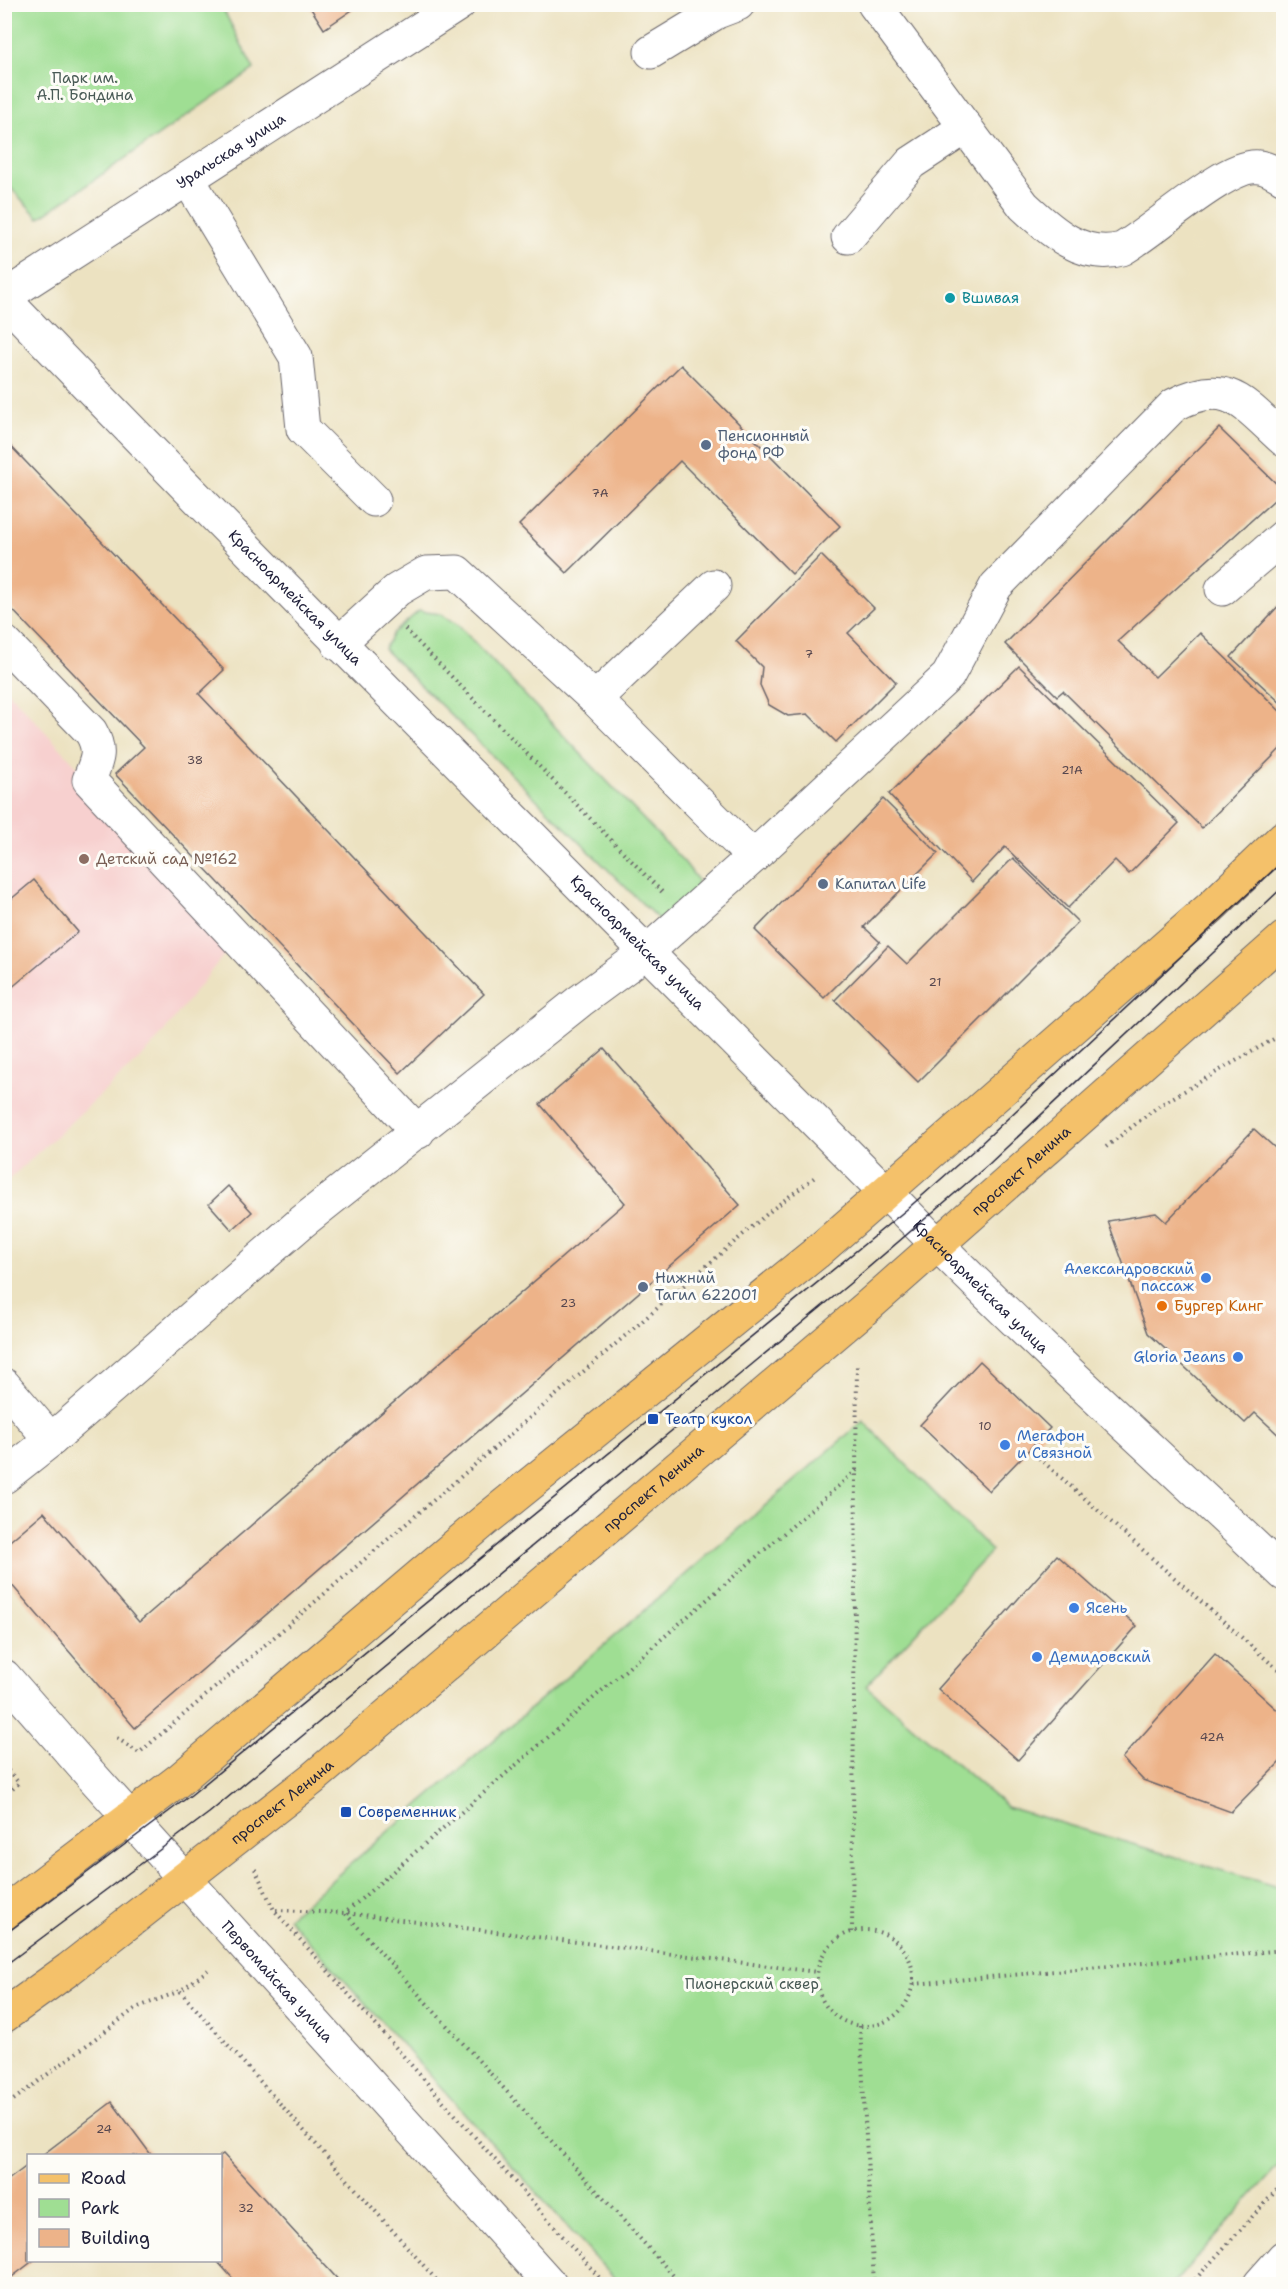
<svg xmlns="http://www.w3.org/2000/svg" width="1288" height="2289" viewBox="0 0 1288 2289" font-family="'Shantell Sans',sans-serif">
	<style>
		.built { fill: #f7d0cf }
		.green { fill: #9fde93; stroke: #608067; stroke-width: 1.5 }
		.building { fill: #edb389 }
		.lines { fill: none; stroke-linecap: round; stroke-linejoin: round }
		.minor-casing { stroke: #69656a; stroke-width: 35 }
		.major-casing { stroke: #69656a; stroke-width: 35 }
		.path { stroke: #69656a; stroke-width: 4; stroke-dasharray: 1.5 4.5; stroke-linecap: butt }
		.minor { stroke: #fff; stroke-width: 33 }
		.major { stroke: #f4c16a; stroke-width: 33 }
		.tram { stroke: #22223b; stroke-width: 1.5 }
		.culture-dot { fill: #0f9aa8; stroke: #fdfcf7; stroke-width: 2 }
		.service-dot { fill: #5c6f8a; stroke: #fdfcf7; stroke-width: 2 }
		.education-dot { fill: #8d6e63; stroke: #fdfcf7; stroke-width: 2 }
		.shop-dot { fill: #3f7fe0; stroke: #fdfcf7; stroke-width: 2 }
		.food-dot { fill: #e8710a; stroke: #fdfcf7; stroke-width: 2 }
		.transit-dot { fill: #1a4fb4; stroke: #fdfcf7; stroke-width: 2 }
		.labels { text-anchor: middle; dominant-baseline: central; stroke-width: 6; stroke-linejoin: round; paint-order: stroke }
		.number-label { font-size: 12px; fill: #55464e }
		.park-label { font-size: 15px; fill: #485a55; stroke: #fdfcf7 }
		.street-label { font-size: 15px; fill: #22223b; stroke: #fdfcf7 }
		.culture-label { font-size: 15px; fill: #0d838f; stroke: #fdfcf7; text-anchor: start }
		.service-label { font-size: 15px; fill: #4e5e75; stroke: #fdfcf7; text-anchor: start }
		.education-label { font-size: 15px; fill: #785e54; stroke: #fdfcf7; text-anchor: start }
		.shop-label { font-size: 15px; fill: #366cbe; stroke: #fdfcf7; text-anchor: start }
		.food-label { font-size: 15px; fill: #c56008; stroke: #fdfcf7; text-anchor: start }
		.transit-label { font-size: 15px; fill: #164399; stroke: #fdfcf7; text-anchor: start }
	</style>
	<rect width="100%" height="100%" fill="#fdfcf7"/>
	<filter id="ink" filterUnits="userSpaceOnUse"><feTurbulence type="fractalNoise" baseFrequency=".0167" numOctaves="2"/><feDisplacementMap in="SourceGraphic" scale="12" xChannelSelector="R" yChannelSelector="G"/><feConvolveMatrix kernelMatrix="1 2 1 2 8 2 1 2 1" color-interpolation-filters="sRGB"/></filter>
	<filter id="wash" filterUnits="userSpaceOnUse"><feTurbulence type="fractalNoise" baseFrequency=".008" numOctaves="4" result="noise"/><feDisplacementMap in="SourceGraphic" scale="24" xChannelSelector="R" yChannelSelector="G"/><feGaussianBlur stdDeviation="1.35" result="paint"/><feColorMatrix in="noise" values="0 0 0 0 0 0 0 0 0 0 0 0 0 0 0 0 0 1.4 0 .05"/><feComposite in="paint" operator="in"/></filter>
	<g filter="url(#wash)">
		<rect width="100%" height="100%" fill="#ece2c1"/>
		<polygon class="built" points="5,688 236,939 151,1048 5,1183"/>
		<g class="green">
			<polygon points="5,4 221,5 254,69 39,218 5,182"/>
			<polygon points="419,611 440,614 457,624 685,863 697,879 697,893 660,921 384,649 393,633"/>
			<polygon points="863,1421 992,1551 866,1686 1007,1807 1281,1888 1283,1886 1283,2161 1173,2284 619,2284 288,1918"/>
		</g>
		<g id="blocks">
			<g class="building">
				<polygon points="308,4 361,4 324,29"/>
				<polygon points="681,365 840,526 792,574 680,461 567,573 519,525"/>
				<polygon points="1219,428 1284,491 1118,641 1155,677 1200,633 1284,715 1284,745 1202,828 1063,691 1057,696 1005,644"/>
				<polygon points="4,439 224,670 199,694 484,994 400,1073 115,774 144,747 4,601"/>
				<polygon points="821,555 874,608 848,633 896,682 836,742 808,714 788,716 769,705 760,685 762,667 736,641"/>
				<polygon points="1284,600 1284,706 1231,657"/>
				<polygon points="1019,666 1179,823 1129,874 1115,860 1068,908 1005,847 972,882 889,794"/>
				<polygon points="883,799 938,853 864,927 880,942 824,998 755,930"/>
				<polygon points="1013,858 1078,922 918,1082 835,1000 888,946 907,964"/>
				<polygon points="34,880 78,932 4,994 4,905"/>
				<polygon points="604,1049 740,1205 135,1728 4,1576 4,1546 44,1512 139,1622 625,1203 540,1104"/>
				<polygon points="1254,1129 1284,1156 1284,1440 1255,1413 1245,1423 1148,1333 1108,1221 1156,1213 1166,1222"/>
				<polygon points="228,1186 252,1212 232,1230 209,1204"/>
				<polygon points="980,1361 1050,1428 989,1491 920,1425"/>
				<polygon points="1057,1555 1137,1626 1018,1760 938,1689"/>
				<polygon points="1215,1654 1284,1716 1284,1758 1231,1812 1143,1780 1122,1758"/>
				<polygon points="112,2102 152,2156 41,2156"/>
				<polygon points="223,2154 342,2284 238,2284 216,2260 220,2260 220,2156"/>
				<polygon points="28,2165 28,2260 34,2260 4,2283 4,2183"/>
			</g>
		</g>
	</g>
	<g filter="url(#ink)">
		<use href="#blocks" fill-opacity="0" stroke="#69656a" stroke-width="1.5"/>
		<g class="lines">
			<defs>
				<g id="minor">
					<path d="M874,4L1024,206C1051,231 1082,260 1122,249C1153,232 1227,163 1258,167C1266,167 1277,174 1284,178"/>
					<polyline points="651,52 717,12 738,4"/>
					<polyline points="188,179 296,357 303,429 374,500"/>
					<polyline points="848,237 911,163 966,127"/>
					<path id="s1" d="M4,297L459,4"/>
					<path id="s2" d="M4,299C306,613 616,920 922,1229C1039,1348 1163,1459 1284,1574"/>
					<polyline points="1222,589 1284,536"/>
					<path d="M4,642L91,732C102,751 97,760 89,780L418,1132"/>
					<polyline points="595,699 714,586"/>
					<path d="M753,857L948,676L996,586L1174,405C1228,376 1245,405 1284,440"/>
					<polyline points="4,1385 51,1440"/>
					<polyline points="4,1477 51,1440 302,1222 580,1001 648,951 753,857 595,699 457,572 426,573 397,590 338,644"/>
					<path id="s3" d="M4,1676L82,1765L550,2284"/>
					<polyline points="1260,2284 1284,2257"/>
				</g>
				<g id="major">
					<polyline points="4,1913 179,1780 483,1522 816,1253 1210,908 1284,837"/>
					<path id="s4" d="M4,2016L69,1969L312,1779L868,1306L1284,938"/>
				</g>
			</defs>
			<use href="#minor" class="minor-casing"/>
			<use href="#major" class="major-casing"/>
			<g class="path">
				<polyline points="405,629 662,892"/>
				<polyline points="1106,1147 1160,1105 1284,1033"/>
				<polyline points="1039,1458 1284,1675"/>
				<polyline points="117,1738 139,1753 774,1208 815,1177"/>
				<polyline points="4,1766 19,1783 4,1797"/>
				<polyline points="255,1869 274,1910 605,2284"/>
				<polyline points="276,1910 345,1913 817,1972"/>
				<circle cx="865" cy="1978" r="48"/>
				<polyline points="852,1932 857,1362"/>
				<polyline points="914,1984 1284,1950"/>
				<polyline points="180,1991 440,2284"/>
				<polyline points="860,2026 874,2284"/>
				<polyline points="4,2107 136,2008 180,1991 208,1970"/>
				<polyline points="681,2284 345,1913 858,1469"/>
				<polyline points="1191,2284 1284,2182"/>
			</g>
			<use href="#minor" class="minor"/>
			<use href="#major" class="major"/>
			<g class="tram">
				<polyline points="4,1935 191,1795 906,1210 974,1150 1284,860"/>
				<polyline points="4,1966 209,1813 848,1285 989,1164 1284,886"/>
			</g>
		</g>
	</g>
	<circle class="culture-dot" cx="950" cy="298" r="6"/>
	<g class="service-dot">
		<circle cx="706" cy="445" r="6"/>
		<circle cx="823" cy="884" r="6"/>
		<circle cx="643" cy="1287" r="6"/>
	</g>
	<circle class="education-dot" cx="84" cy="859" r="6"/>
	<g class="shop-dot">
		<circle cx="1206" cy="1278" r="6"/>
		<circle cx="1238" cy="1357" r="6"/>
		<circle cx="1005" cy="1445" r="6"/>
		<circle cx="1074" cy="1608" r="6"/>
		<circle cx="1037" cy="1657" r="6"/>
	</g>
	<circle class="food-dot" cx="1162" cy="1306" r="6"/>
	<g class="transit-dot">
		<rect x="647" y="1413" width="12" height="12" rx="3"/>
		<rect x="340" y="1806" width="12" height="12" rx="3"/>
	</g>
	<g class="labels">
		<g class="number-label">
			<text x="600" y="493">7А</text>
			<text x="809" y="654">7</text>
			<text x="195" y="760">38</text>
			<text x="1072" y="770">21А</text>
			<text x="935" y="982">21</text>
			<text x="568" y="1303">23</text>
			<text x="985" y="1426">10</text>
			<text x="1212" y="1737">42А</text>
			<text x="104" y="2129">24</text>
			<text x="246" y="2208">32</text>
		</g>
		<g class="park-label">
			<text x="85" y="78">Парк им.<tspan x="85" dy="17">А.П. Бондина</tspan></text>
			<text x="752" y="1984">Пионерский сквер</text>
		</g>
		<g class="street-label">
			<text stroke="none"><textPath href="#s1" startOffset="270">Уральская улица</textPath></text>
			<text stroke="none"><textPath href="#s2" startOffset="417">Красноармейская улица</textPath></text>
			<text stroke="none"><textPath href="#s2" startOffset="903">Красноармейская улица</textPath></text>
			<text stroke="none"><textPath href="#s4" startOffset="1323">проспект Ленина</textPath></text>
			<text stroke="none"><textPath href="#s2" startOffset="1389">Красноармейская улица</textPath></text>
			<text stroke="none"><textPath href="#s4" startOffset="837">проспект Ленина</textPath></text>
			<text stroke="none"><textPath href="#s4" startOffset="351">проспект Ленина</textPath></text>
			<text stroke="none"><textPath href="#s3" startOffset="410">Первомайская улица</textPath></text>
		</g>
		<g class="culture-label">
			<text x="962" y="298">Вшивая</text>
		</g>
		<g class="service-label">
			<text x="718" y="436">Пенсионный<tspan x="718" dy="17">фонд РФ</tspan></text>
			<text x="835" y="884">Капитал Life</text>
			<text x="655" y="1278">Нижний<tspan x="655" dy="17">Тагил 622001</tspan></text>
		</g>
		<g class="education-label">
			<text x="96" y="859">Детский сад №162</text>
		</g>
		<g class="shop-label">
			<text x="1194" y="1269" text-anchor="end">Александровский<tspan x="1194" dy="17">пассаж</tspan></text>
			<text x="1226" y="1357" text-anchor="end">Gloria Jeans</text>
			<text x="1017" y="1436">Мегафон<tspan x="1017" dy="17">и Связной</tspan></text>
			<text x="1086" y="1608">Ясень</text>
			<text x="1049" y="1657">Демидовский</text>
		</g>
		<g class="food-label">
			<text x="1174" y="1306">Бургер Кинг</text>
		</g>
		<g class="transit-label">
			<text x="665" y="1419">Театр кукол</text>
			<text x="358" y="1812">Современник</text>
		</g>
	</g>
	<rect width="1288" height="2289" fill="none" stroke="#fdfcf7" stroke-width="24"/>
	<rect x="27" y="2154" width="195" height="108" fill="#fdfcf7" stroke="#a5a5ac" stroke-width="1.5"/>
	<rect x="39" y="2174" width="30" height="9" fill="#f4c16a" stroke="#a5a5ac" stroke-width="1.5"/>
	<text x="81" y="2184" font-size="18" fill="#22223b">Road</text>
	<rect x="39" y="2199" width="30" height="18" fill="#9fde93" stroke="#a5a5ac" stroke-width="1.5"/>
	<text x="81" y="2214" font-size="18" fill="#22223b">Park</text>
	<rect x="39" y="2229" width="30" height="18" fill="#edb389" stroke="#a5a5ac" stroke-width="1.5"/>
	<text x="81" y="2244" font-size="18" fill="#22223b">Building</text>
</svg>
